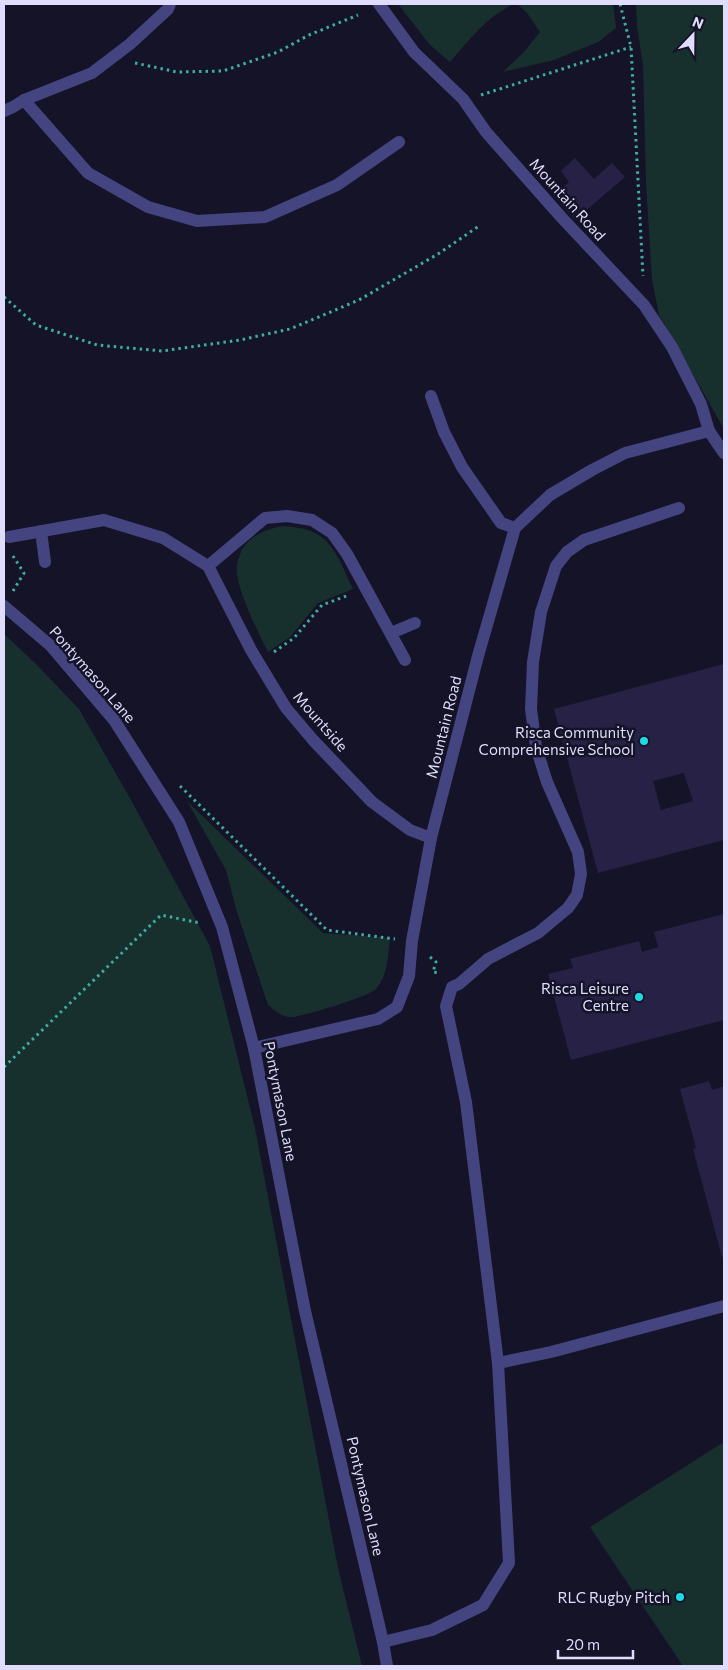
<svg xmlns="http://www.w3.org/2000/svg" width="728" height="1670" viewBox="0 0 728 1670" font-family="Commissioner,sans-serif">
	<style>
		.green { fill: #17302e }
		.building { fill: #272145; fill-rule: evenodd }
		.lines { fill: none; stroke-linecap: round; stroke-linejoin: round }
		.path { stroke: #3eada2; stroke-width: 3; stroke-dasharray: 2.5 4; stroke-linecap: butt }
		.service { stroke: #434480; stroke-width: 12 }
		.minor { stroke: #434480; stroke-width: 12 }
		.tertiary { stroke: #434480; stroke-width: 12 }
		.poi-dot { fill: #1fdae5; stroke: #151327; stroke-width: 2 }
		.labels { text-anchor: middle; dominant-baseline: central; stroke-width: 5; stroke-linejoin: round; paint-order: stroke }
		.street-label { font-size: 15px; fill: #dfddfb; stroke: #151327 }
		.poi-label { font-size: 15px; fill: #dfddfb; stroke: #151327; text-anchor: end }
	</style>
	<rect width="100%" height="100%" fill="#151327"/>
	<g class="green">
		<path d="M398,4H514C487,16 469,40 450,62L430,45Z"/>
		<polygon points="517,4 613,4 616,28 598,42 554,60 503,72 524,52 540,32 527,13"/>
		<polygon points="636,4 724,4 724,429 659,315 652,280 646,183 643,65 637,26"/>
		<path d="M283,526C294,527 307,528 317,534C336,545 344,571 353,589L318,603L290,637L268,652C259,634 234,585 237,566C240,540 261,530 283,526Z"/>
		<polygon points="4,634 36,664 79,709 131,800 210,946 255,1128 338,1568 362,1666 4,1666"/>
		<path d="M187,801L323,933L390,938C388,956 388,975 376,989C370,996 302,1017 292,1017C282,1018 275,1010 268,1005L236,909L226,870Z"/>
		<polygon points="724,1442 724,1666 683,1666 590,1527"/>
	</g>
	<g class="building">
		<polygon points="575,158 594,179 612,163 625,177 575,220 554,195 569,182 561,171"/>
		<path d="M724,664V840L598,873L554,709ZM684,773L693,801L661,810L653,781Z"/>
		<polygon points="724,914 724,1020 571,1060 548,974 573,968 570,959 639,941 642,952 658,947 654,932"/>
		<polygon points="709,1081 712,1090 724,1086 724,1264 693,1149 696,1148 680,1089"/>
	</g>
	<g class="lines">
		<g class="path">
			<polyline points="620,4 631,47 643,276"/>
			<polyline points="135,63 177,72 223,71 278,52 309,35 358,15"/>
			<polyline points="481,95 631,47"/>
			<polyline points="4,297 36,325 97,345 162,351 240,340 290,329 359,300 438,254 479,226"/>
			<polyline points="13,591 24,573 13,556"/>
			<polyline points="274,652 294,638 322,605 349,595"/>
			<polyline points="180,786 327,930 395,939"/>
			<polyline points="430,957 436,962 433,972 440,973"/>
			<polyline points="4,1067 161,915 200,923"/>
		</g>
		<g class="service">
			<polyline points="431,396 444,432 462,467 501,523 515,528"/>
			<polyline points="498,1363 551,1352 724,1306"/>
			<polyline points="383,1642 432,1630 483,1605 509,1563 498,1363 466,1102 446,1006 452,987 459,984 488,959 538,933 568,908 577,895 581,874 578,852 547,782 536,747 531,709 533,662 541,612 556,566 567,552 584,540 679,508"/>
		</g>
		<g class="minor">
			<polyline points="379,4 414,52 463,99 486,132 562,218 644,305 672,347 701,404 709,431"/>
			<polyline points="24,100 88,173 148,207 197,221 265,217 337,185 399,142"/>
			<polyline points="4,111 13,107 24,100 92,73 130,44 168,9 170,4"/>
			<polyline points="41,531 45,562"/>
			<polyline points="9,537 104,520 163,538 208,566 251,650 286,708 313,740 372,802 410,830 431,838"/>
			<polyline points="208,566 265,518 287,516 312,520 332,533 347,554 405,660"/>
			<polyline points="391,633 415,623"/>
			<polyline points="254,1048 378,1019 397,1007 409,976 412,941 431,838 478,656 515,528 550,495 592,470 625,453 709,431 724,453"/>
		</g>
		<polyline class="tertiary" points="4,606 51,646 114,720 179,822 222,927 254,1048 305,1311 383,1642 387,1666"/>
	</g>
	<g class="poi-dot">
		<circle cx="644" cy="741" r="5"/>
		<circle cx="639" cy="997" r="5"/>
		<circle cx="680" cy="1597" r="5"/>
	</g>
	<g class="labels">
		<g class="street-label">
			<text transform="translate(568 199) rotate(48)">Mountain Road</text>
			<text transform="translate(93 674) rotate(49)">Pontymason Lane</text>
			<text transform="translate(321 721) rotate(49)">Mountside</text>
			<text transform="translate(443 727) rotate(-76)">Mountain Road</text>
			<text transform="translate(281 1101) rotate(79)">Pontymason Lane</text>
			<text transform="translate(366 1496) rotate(77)">Pontymason Lane</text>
		</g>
		<g class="poi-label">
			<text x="634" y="732">Risca Community<tspan x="634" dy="17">Comprehensive School</tspan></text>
			<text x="629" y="988">Risca Leisure<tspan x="629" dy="17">Centre</tspan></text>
			<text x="670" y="1597">RLC Rugby Pitch</text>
		</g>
	</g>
	<rect width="728" height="1670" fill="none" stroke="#dfddfb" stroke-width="10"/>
	<g transform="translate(693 35) rotate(22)" stroke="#151327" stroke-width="4" paint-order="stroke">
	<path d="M0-4L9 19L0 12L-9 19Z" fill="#dfddfb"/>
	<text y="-8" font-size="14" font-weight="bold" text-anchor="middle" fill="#dfddfb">N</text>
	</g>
	<path d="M558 1650v8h75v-8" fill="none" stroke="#dfddfb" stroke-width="2.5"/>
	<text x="566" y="1650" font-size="15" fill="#dfddfb" stroke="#151327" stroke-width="4" paint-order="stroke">20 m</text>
</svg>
